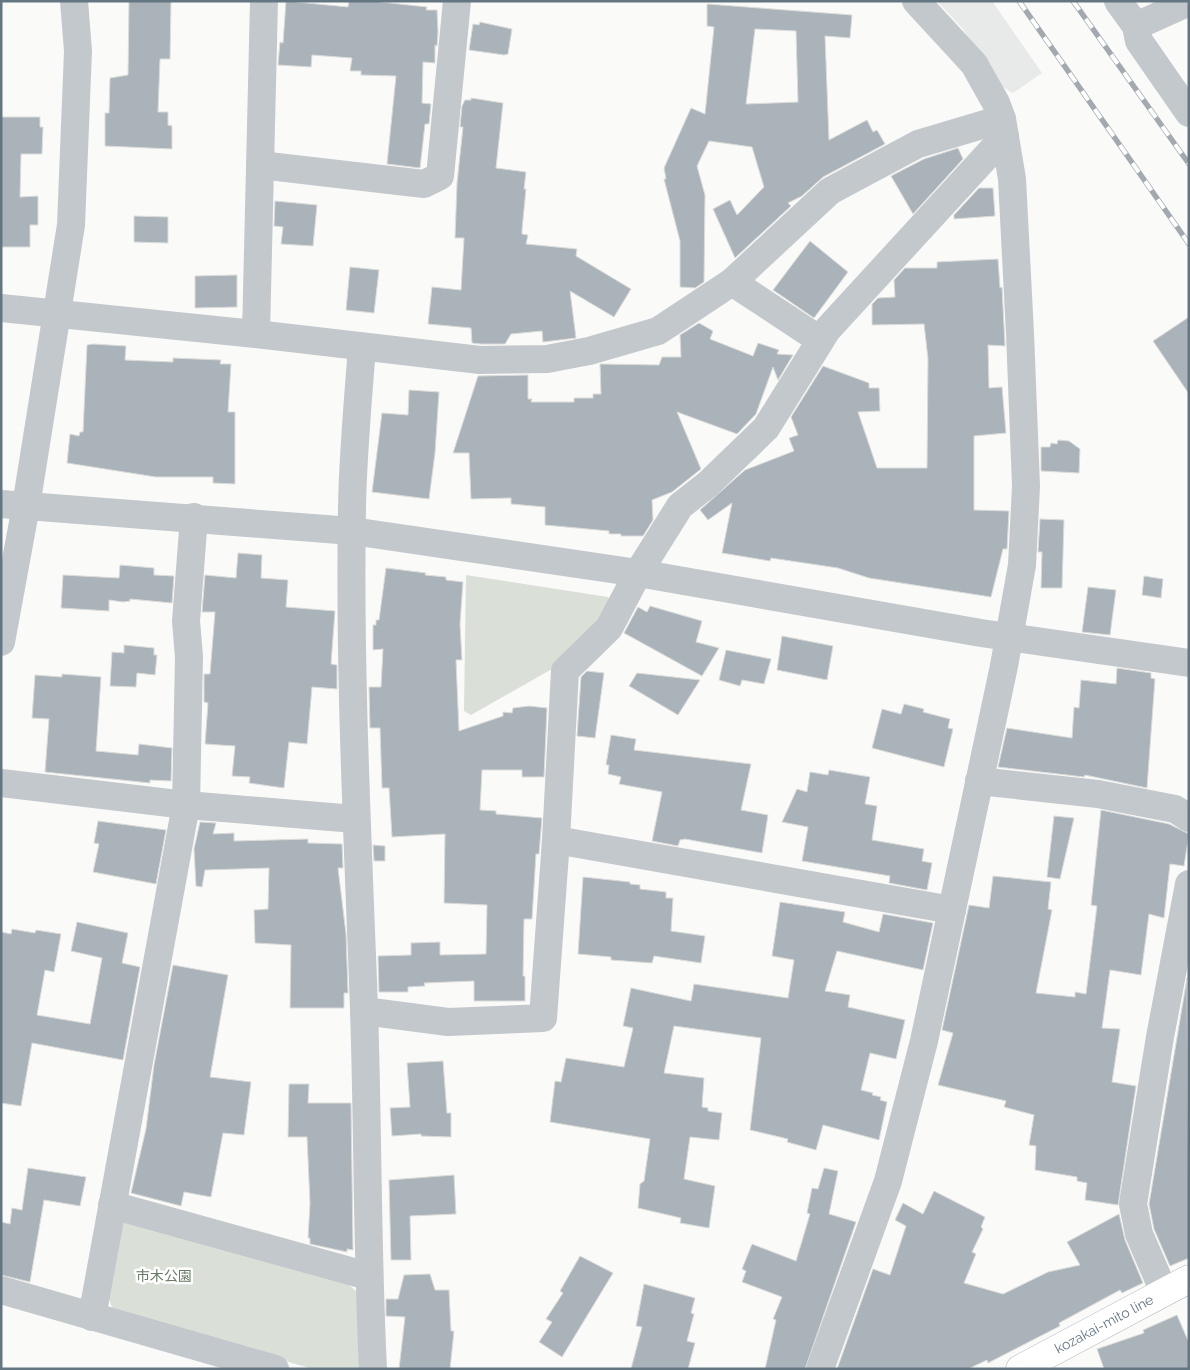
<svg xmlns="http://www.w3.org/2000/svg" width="1190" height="1370" viewBox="0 0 1190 1370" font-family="Raleway,'Noto Sans JP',sans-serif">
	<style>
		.built { fill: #e8e9e9 }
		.green { fill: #dadfd7 }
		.building { fill: #aab3b9; stroke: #dcdcda; fill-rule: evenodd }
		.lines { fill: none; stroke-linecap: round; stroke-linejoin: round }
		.major-casing { stroke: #b5babe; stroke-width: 29 }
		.minor { stroke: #c3c8cc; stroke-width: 28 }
		.major { stroke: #fff; stroke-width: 28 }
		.rail-casing { stroke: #a2aab0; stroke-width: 5.5 }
		.rail { stroke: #fff; stroke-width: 4; stroke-dasharray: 11; stroke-linecap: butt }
		.labels { text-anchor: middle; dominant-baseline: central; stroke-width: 5; stroke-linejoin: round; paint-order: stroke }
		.park-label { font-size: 14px; fill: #687a64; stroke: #fff }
		.street-label { font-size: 14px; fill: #657683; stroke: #fff }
	</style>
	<rect width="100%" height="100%" fill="#fafaf8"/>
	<polygon class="built" points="937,1 992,1 1042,73 1013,93 1001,86 962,28"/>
	<g class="green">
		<polygon points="466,575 608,597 613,604 566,661 471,715 464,711"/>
		<polygon points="134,1217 346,1282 358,1293 360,1369 313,1369 114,1312 108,1297 122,1224"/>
	</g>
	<g class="building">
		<polygon points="129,1 171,1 170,59 160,59 158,112 168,112 168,125 172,126 172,149 105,146 105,113 109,113 110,78 128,75"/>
		<polygon points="286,1 348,7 349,1 372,1 427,7 426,10 437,10 438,32 437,46 435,45 435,63 423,62 422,103 431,104 429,124 425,124 420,168 387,164 396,76 361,75 361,71 350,71 352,58 312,55 311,67 278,65 280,42 283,43"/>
		<path d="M707,4L852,15L850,38L825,36L829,140L867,120L873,132L877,130L885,144L823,177L802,196L788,203L791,206L735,258L713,209L730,200L737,215L764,187L752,147L709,141L697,166L705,195L704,282L695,288L680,287V241L664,179H666L664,168L691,108L705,114L714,27L707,26ZM755,29L796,31L798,102L746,104Z"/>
		<polygon points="480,22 512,29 508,54 504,55 469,50 473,24 479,25"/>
		<polygon points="471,98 503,103 496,168 526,172 524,189 526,189 522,230 522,234 528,235 526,244 577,249 576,256 631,289 614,317 570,291 576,338 543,342 542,331 511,334 505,344 481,344 472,343 471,328 428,324 432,287 461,290 464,238 455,238 457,183 463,127 460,127 462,106 465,100 471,100"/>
		<polygon points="1,117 40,117 40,127 43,127 42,154 21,154 20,197 38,196 38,225 30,225 30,247 1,247"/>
		<polygon points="958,148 963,159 913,214 891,176 924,159"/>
		<polygon points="979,188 993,188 995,216 954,219 954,215"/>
		<polygon points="275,201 317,205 313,246 281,244 283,227 274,226"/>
		<polygon points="134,216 168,217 168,243 134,242"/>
		<polygon points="810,241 848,272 814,318 773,290"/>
		<polygon points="998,259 1000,288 1002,287 1005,346 988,345 989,388 1002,387 1006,433 974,436 974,510 1009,511 1007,549 1003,549 991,597 869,578 838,568 771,558 770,561 722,553 732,503 708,520 700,510 745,470 794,451 789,438 798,435 791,417 823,366 869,383 869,388 879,388 880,411 858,412 877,468 927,468 928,359 924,324 872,325 872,304 878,298 895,297 894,280 905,268 937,268 937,262"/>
		<polygon points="350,267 379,270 374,313 346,310"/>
		<polygon points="237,275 237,307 195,308 195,276"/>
		<polygon points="1189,317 1189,394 1153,341"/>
		<polygon points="699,323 713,331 710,339 753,356 758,343 779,350 777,354 793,355 778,380 773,367 756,414 737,434 677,412 701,469 672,492 652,500 653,520 643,536 621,536 621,534 609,534 609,531 545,525 545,507 511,504 511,498 471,499 469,453 453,453 478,376 528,375 528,399 532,399 531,402 574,402 574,398 593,398 593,394 601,394 600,364 659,365 662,357 681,357 680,335"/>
		<polygon points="93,344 126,346 125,360 173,362 173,358 221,360 220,364 231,364 228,412 235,412 235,484 213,483 213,477 156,477 67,463 70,434 79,436 80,432 83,432 87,345"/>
		<polygon points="409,390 439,392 435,453 429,499 372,492 382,413 408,415"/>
		<polygon points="1058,440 1069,441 1080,449 1079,473 1041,471 1041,447 1050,447 1051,443 1057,444"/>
		<polygon points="1040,519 1064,520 1062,588 1041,588 1042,552 1038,552"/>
		<polygon points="238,553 262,555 261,578 288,580 286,607 335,611 331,664 337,665 337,689 312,687 307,744 289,742 284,788 249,783 250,777 232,776 235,746 205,744 208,703 204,702 204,674 210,674 215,612 202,612 205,575 236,578"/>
		<polygon points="120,565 154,568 154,575 174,576 172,603 130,599 130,601 123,602 109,600 109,611 61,608 63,575 119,578"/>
		<polygon points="386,568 426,573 425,575 446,577 446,580 463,582 460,624 462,660 456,660 459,731 503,716 503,712 512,713 513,708 529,706 547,708 544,777 522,777 522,770 482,770 480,810 496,811 496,814 542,818 539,854 536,854 532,919 524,919 523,976 525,976 525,1001 474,1001 474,981 424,983 425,986 408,987 408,992 379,992 378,956 411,955 411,943 440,942 440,955 486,954 487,905 444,903 445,834 392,837 389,788 382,788 380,728 370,728 369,687 381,687 383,649 373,650 373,625 376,625 376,620 379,620"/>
		<polygon points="1144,576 1163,579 1161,598 1142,595"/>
		<polygon points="1088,587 1116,590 1110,635 1082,632"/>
		<polygon points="650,606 702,621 696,642 719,648 702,676 624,633 638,607 647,612"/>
		<polygon points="782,636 833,646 827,680 777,670"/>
		<polygon points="124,645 154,648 154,655 157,655 155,675 137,673 136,687 110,686 112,652 124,653"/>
		<polygon points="726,650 771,659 764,684 742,680 740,686 719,680"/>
		<polygon points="1117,668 1151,673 1151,678 1155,679 1147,788 1085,775 1084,777 998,767 1007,728 1072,738 1074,707 1079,708 1081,680 1116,684"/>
		<polygon points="587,671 604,673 595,738 577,736 581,677"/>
		<polygon points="637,673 700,680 678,715 629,686"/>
		<polygon points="62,674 101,677 96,751 138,755 139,744 172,748 171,781 150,780 150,783 45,772 49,719 32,718 35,675 62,677"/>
		<polygon points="904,704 924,709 923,712 950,719 948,728 953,729 944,767 872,748 882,709 901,714"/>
		<polygon points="611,735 636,739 634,750 751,764 741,810 768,815 762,853 685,839 680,840 678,846 652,841 662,792 619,784 621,777 608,774 609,765 606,765"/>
		<polygon points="829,770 870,777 865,804 877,806 872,840 924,849 922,861 932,863 927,890 889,883 890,876 802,861 808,827 782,822 797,789 807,792 810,772 828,775"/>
		<polygon points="1101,810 1169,824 1189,834 1184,866 1170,864 1164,918 1149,914 1141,975 1110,970 1102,1028 1120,1029 1112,1082 1136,1086 1118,1205 1085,1200 1087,1183 1077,1181 1077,1177 1035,1170 1036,1146 1029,1145 1034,1115 1004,1107 1006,1101 938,1085 953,1033 942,1030 969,905 989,908 993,876 1051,882 1048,909 1052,910 1036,993 1075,997 1075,992 1086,994 1097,906 1091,905"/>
		<polygon points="1054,816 1074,818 1060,879 1047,877"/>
		<polygon points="98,821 166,830 156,884 93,872 99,844 94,843"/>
		<polygon points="200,822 216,823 213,834 234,833 234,841 308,839 308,843 342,844 343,868 338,868 346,934 348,993 344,993 344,1008 290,1008 291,945 255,943 254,910 268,909 269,868 205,870 202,887 196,886 194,849"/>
		<polygon points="373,845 385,846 385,861 374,861"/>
		<polygon points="583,877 630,882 630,884 640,885 640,889 666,892 666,898 673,898 671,931 705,936 701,963 654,956 652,963 611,960 611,957 578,954"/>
		<polygon points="780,902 845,912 843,922 879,932 883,914 933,923 923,970 837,951 825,991 850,995 848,1007 905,1020 896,1059 870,1053 861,1090 873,1093 872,1095 881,1097 880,1100 887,1102 879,1140 823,1125 816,1150 787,1142 788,1139 750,1130 761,1038 674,1026 664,1073 704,1078 702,1107 708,1108 708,1111 722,1113 719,1140 690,1137 684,1179 715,1186 709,1228 680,1223 681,1218 638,1208 640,1184 644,1181 650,1139 550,1122 555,1081 561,1082 566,1058 624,1067 633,1028 623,1026 631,988 691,1001 694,984 788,998 794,960 772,956"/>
		<polygon points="77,922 128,933 122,963 140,967 123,1060 32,1043 21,1106 1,1103 1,932 11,934 12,929 35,933 36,930 61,934 54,972 45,970 37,1015 90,1024 102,958 71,951"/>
		<polygon points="173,965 228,975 210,1077 251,1082 244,1135 223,1133 211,1197 184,1192 181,1206 131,1193 146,1129 154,1065"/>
		<polygon points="1187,978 1189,1258 1170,1266 1154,1229 1149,1204"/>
		<polygon points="443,1061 447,1113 451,1113 451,1137 421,1136 421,1134 392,1136 390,1108 410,1107 407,1063"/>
		<polygon points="289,1084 309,1084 308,1103 351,1103 353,1250 347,1249 347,1252 310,1244 310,1238 308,1238 310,1203 307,1137 288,1137"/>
		<polygon points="28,1168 86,1177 80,1206 44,1200 30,1282 1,1275 1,1222 10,1224 12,1208 22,1210"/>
		<polygon points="824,1168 838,1171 829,1214 856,1222 805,1369 765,1369 776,1320 773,1319 782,1297 742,1282 746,1271 742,1269 752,1244 796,1261 810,1214 807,1213 812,1188 818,1189"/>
		<polygon points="454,1175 456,1214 410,1216 411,1260 391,1260 389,1180"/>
		<polygon points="934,1191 985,1217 981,1227 983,1229 972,1252 976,1254 964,1283 1003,1294 1048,1272 1080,1265 1067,1242 1119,1214 1125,1240 1143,1283 1122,1293 1120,1290 1059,1323 1060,1326 988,1363 987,1360 968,1369 837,1369 873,1269 890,1275 906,1226 895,1220 903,1203 923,1214"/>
		<polygon points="580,1256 613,1273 562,1357 539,1342 552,1322 546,1319 563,1293 560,1291"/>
		<polygon points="430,1274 435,1290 449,1290 451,1331 454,1331 450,1369 399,1369 405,1317 386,1316 386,1299 398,1299 404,1275"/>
		<polygon points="644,1284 695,1298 691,1313 694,1314 687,1341 695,1343 688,1369 631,1369 642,1327 636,1326"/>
		<polygon points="1177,1315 1189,1343 1189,1369 1104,1369 1097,1349 1144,1333 1143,1330"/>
	</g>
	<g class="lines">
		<defs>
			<polyline id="major" points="1020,1369 1189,1279"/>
		</defs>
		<use href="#major" class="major-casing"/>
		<g class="minor">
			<polyline points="1118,1 1136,26 1139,41 1189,113"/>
			<polyline points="1136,26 1189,2"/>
			<polyline points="260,165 424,184 440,176 457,1"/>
			<polyline points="732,282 820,340"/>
			<polyline points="1,308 256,334 480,360 547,359 589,351 658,331 732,282 830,191 918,144 1002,119"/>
			<polyline points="256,334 264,1"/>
			<path d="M362,347C358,400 353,453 352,506C349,674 358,842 364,1009C368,1129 367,1249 373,1369"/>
			<polyline points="1,504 352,531 638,573 981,633 1189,663"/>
			<polyline points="1,642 26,506 71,225 78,51 74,1"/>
			<polyline points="979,781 1098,794 1175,809 1189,818"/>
			<polyline points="1,783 186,805 355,819"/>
			<polyline points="556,840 952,910"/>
			<polyline points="364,1011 448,1022 543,1018 556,840 565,671 609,628 638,573 680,506 708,484 766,428 827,330 1005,136"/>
			<polyline points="112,1205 368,1276"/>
			<polyline points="1,1290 275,1369"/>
			<polyline points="1164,1292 1139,1234 1133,1204 1160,1037 1189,884"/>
			<polyline points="92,1317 186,805 189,657 186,621 194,517"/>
			<polyline points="820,1369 888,1181 924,1041 1004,666 1022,565 1026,486 1020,333 1012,179 1002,119 996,103 974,64 916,1"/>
		</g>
		<use href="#major" class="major"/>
		<defs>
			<g id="rail">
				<polyline points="1019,1 1189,244"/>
				<polyline points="1073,1 1189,164"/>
			</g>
		</defs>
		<use href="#rail" class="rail-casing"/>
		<use href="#rail" class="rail"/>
	</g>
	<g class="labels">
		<g class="park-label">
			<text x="164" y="1276">市木公園</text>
		</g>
		<g class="street-label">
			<text transform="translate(1104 1324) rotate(-28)">kozakai-mito line</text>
		</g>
	</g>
	<rect width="1190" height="1370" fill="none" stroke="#657683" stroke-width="5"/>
</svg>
